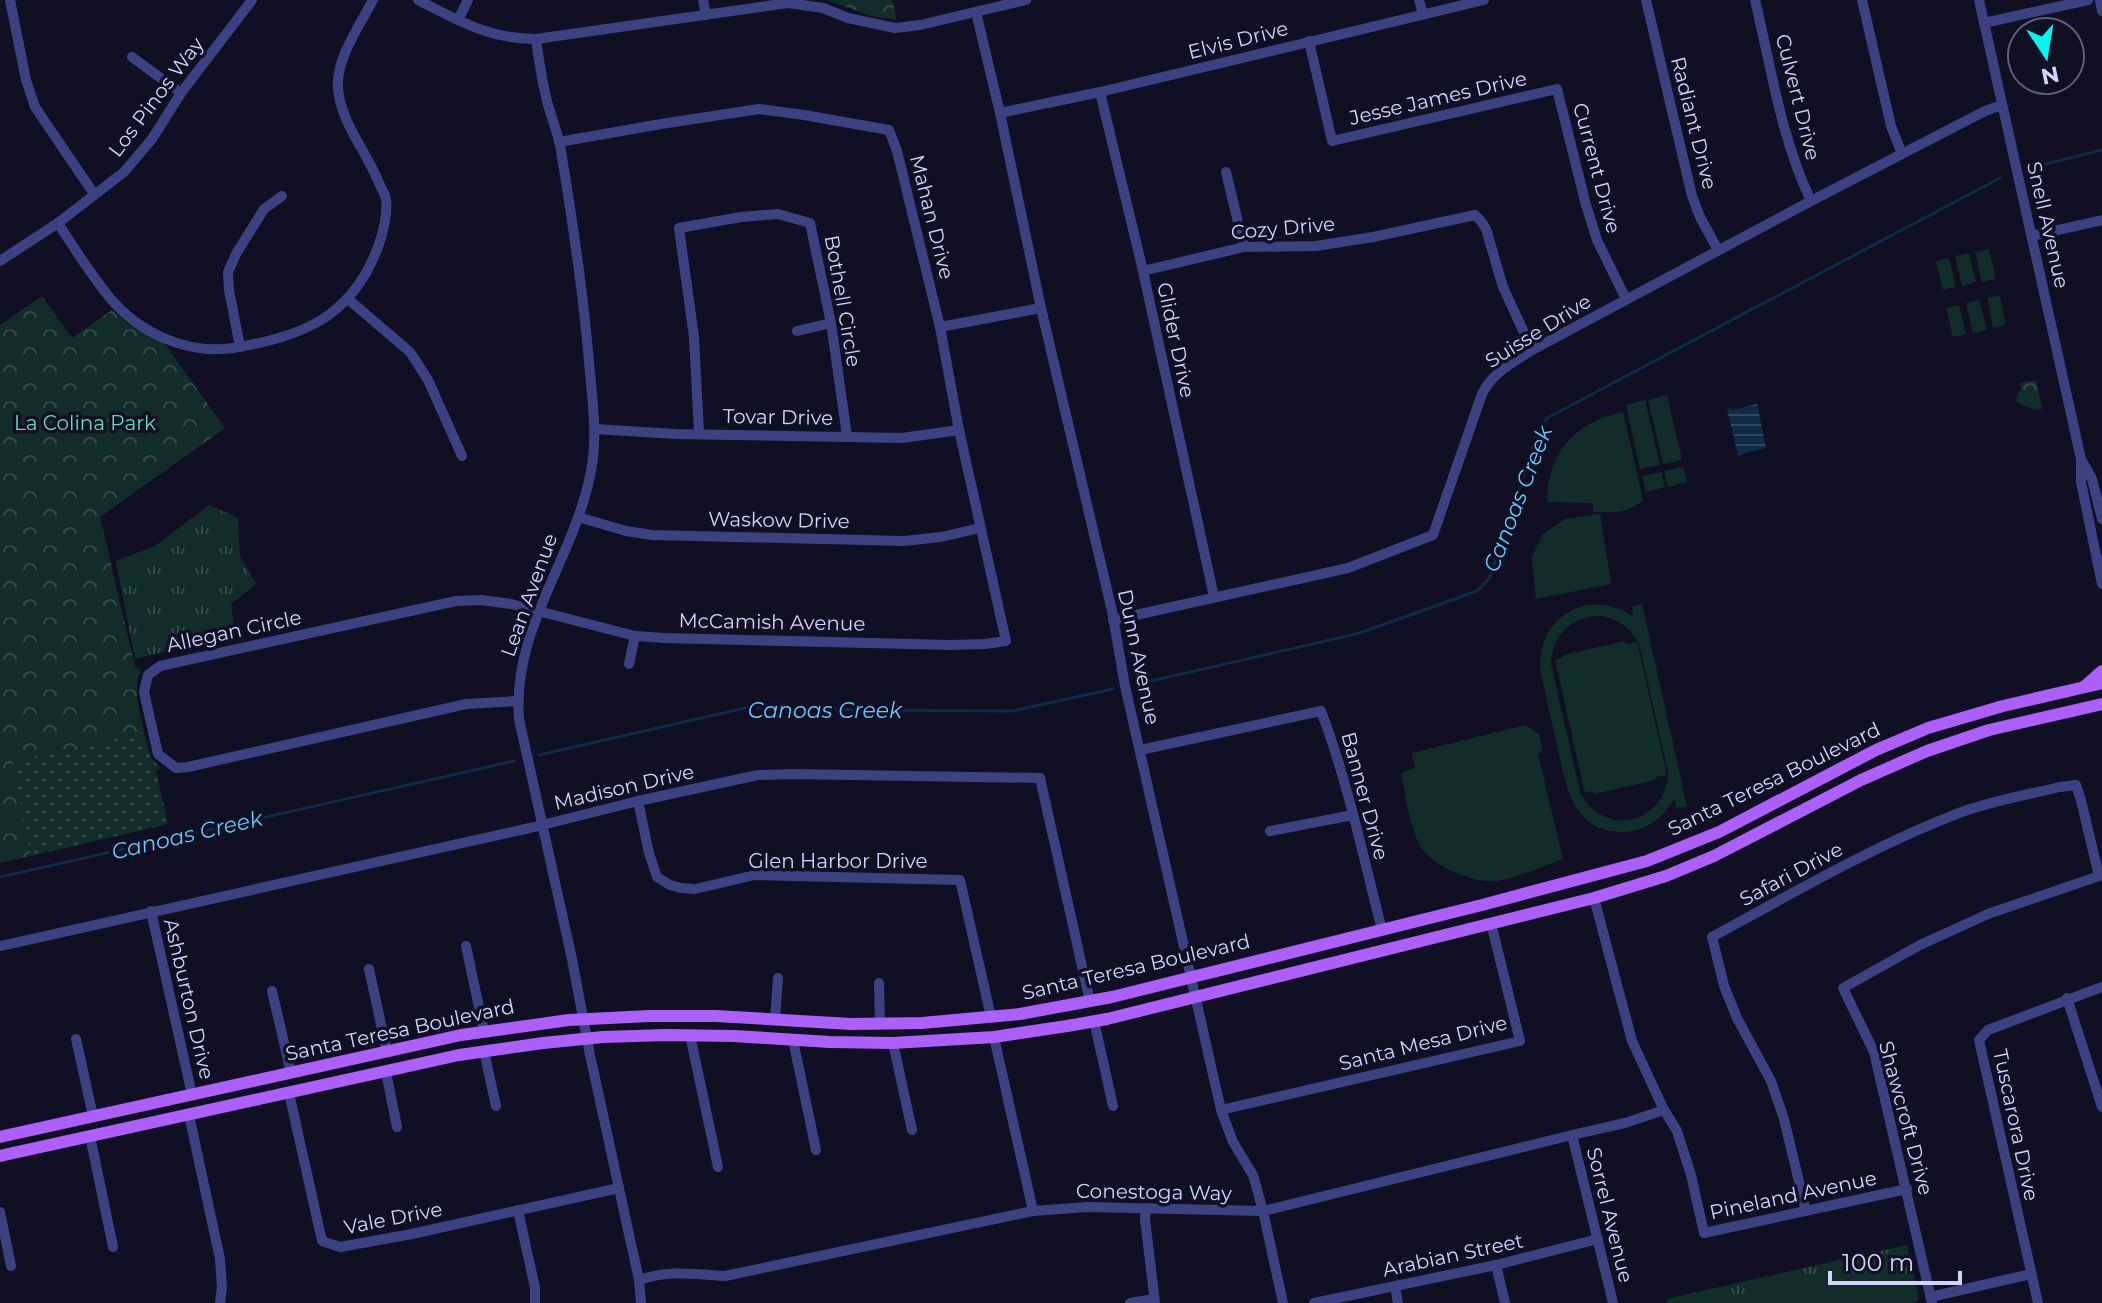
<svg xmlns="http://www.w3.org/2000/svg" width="2102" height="1303" viewBox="0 0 2102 1303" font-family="Montserrat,sans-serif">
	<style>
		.grass { fill: url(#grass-tufts) }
		.forest { fill: url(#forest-crowns) }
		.garden { fill: url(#garden-dots) }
		.pitch { fill: #122d29; fill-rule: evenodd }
		.water { fill: url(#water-rules) }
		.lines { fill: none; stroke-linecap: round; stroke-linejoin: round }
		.stream { stroke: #102b47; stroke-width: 3 }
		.minor { stroke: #3c4281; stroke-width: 10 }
		.major { stroke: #ac5ff9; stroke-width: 12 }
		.labels { text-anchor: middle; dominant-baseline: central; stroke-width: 7; stroke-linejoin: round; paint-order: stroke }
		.street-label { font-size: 20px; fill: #d3d4fd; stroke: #100f24 }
		.park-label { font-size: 20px; fill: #62dbae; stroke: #100f24 }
		.water-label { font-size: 22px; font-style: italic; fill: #65c7fa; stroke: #100f24 }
	</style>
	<defs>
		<pattern id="grass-tufts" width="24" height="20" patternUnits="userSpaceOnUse" patternTransform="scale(2)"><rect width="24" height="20" fill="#122d29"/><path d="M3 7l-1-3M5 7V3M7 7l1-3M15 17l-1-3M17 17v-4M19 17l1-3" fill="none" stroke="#344b49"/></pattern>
		<pattern id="forest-crowns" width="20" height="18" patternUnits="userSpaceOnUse" patternTransform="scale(2)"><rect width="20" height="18" fill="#122d29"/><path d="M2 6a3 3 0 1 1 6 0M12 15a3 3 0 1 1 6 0" fill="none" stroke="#344b49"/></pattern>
		<pattern id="garden-dots" width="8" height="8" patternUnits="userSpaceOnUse" patternTransform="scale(2)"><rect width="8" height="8" fill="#122d29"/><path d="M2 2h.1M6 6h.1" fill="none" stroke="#344b49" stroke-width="1.8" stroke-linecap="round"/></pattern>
		<pattern id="water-rules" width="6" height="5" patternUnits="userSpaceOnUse" patternTransform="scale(2)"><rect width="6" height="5" fill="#102b47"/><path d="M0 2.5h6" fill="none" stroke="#324962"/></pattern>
	</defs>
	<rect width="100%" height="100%" fill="#100f24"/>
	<g class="grass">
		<polygon points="209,505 238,518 240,556 256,584 231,604 235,634 135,659 116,561 155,546"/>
		<polygon points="1907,1245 1919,1299 1914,1303 1667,1303 1666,1299"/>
	</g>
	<g class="forest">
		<polygon points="827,0 892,0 897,20 871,16"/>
		<path d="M42,296L72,338L112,310L130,326L162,340L225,428L100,517L135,667L141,670C132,686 140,713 144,732L13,761L31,856L0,863V325Z"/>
		<polygon points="2036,380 2042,409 2036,410 2017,402 2016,398 2021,389 2020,383"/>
	</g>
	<polygon class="garden" points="144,732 150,756 160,768 156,771 168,824 31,856 12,761"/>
	<g class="pitch">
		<polygon points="1989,249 1996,279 1982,282 1975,252"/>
		<polygon points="1969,253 1976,282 1962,286 1955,256"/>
		<polygon points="1949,258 1956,287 1943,290 1936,261"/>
		<polygon points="2000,296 2006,325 1993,328 1987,298"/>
		<polygon points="1979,300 1987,330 1973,333 1966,303"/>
		<polygon points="1959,305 1966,334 1953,337 1946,308"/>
		<polygon points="1667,395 1682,460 1663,464 1648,400"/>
		<polygon points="1645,400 1660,465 1640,469 1626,405"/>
		<path d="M1623,412L1643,500C1629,514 1612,512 1593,512V503L1547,502C1547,452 1576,422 1623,412Z"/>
		<polygon points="1683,467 1687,482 1668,487 1664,471"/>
		<polygon points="1661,472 1665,487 1646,492 1642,476"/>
		<polygon points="1600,514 1611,584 1536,599 1532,557 1543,534 1565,519"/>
		<path d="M1642,604L1687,806L1676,808L1674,799C1663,818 1646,831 1624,832C1570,833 1565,780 1556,741C1551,718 1546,696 1541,673C1534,619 1588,585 1633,617L1632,607ZM1601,616C1619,619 1631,628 1639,644L1668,772C1667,824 1603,839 1580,792L1551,664C1552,635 1572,615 1601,616Z"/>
		<polygon points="1625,641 1626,644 1637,642 1667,775 1656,777 1656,780 1594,794 1593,791 1585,793 1555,660 1563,658 1563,655"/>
		<path d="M1525,725L1539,734L1543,751L1538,754L1563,859C1542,867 1519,877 1497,881C1475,884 1431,866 1420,846C1409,824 1406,796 1401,773L1415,768L1412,753Z"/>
		<path d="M1892,1262L1895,1264L1902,1295C1872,1300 1867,1299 1858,1269Z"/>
		<polygon points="1840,1275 1849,1291 1851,1303 1765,1303 1763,1296 1767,1289"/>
	</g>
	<polygon class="water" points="1757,404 1766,448 1738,455 1727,409 1731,408 1732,410"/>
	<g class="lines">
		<g class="stream">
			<polyline points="2034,167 2102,150"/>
			<polyline points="1138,684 1360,633 1477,591 1489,579 1537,435 1547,418 2000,178"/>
			<polyline points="539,755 745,708 776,706 857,710 1012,711 1113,689"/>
			<polyline points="0,877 514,761"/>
		</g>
		<g class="minor">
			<polyline points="10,0 26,80 35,107 94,194"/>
			<path d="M418,0C459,21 489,39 536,39L788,3L823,8L848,18L895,28L920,25L1026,0"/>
			<polyline points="703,0 706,15"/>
			<polyline points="1419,0 1423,14"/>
			<polyline points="1646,0 1692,196 1700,217 1718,250"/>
			<path d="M1755,0C1771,67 1781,138 1811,201"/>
			<polyline points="1862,0 1891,126 1902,154"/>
			<polyline points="1979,0 2081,459 2081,482 2102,584"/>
			<polyline points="2100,0 2102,11"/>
			<polyline points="976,12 1000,113 1041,308 1112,611 1125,686 1221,1110 1233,1142 1253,1175 1263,1211 1283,1303"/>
			<polyline points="458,20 468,0"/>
			<polyline points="1984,23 2088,0"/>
			<path d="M536,39C539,61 542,83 548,105C552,118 557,132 560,145C572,217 583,290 589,362C592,398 598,435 591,471C575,558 512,627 519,719L572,959L590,1055L639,1280L641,1303"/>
			<polyline points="1309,41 1332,141 1557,89 1586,205 1597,240 1626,299"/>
			<polyline points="132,57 181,93"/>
			<polyline points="1100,92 1143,271 1214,597"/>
			<polyline points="1000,113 1100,92 1484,0"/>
			<polyline points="1226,172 1244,247"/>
			<path d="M58,223C74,248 91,275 110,298C139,333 188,355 233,348C302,337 352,317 378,247C383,234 388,213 386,199C385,194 381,188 379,183C367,152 341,123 338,89C335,60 360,25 373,0"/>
			<polyline points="2032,236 2102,220"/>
			<polyline points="0,261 58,223 124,172 152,139 181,93 252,0"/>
			<polyline points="1143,271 1244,247 1316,246 1373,237 1475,215 1481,221 1486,229 1503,287 1532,350"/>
			<polyline points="348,299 410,352 428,380 462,456"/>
			<polyline points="940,327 1041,308"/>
			<polyline points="797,331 831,323"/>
			<polyline points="240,347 229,290 228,272 236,254 264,209 282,196"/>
			<polyline points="595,429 675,434 902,438 959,430"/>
			<polyline points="699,433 694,337 679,228 741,217 778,214 810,223 831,323 847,436"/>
			<polyline points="2082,461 2092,479 2102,519"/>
			<polyline points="578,517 626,531 652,535 904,541 941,537 980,528"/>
			<path d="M1113,620L1348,568L1433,535L1482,394C1493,372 1512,363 1532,350L1811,201L1985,111L2002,105"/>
			<polyline points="629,664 635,636"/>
			<polyline points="518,701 466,704 188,767 176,768 158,754 144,692 148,675 160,666 456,601 481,600 511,604 635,636 665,638 951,645 985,644 1006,641 959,430 940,327 897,151 889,130 804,115 759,109 661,124 559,142"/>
			<path d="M1140,750L1321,711C1348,782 1363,857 1382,930"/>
			<polyline points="638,801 649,853 657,877 670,885 681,888 695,889 755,875 960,880 991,1017"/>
			<polyline points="1270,831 1353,815"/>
			<polyline points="1594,898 1632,1041 1664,1110 1677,1131 1691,1175 1704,1233 1907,1189"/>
			<polyline points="151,911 192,1095"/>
			<polyline points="0,946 530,828 638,801 758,775 792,774 1040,778 1090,1002"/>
			<polyline points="466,946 484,1031"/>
			<polyline points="369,969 387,1052"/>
			<polyline points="879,983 880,1024"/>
			<polyline points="272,991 291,1073"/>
			<polyline points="2067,998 2102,1107"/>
			<polyline points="775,1019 778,978"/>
			<polyline points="1094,1021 1113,1106"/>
			<polyline points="690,1035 718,1167"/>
			<polyline points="994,1037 1033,1211"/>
			<polyline points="76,1039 93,1116"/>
			<polyline points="793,1040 816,1150"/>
			<polyline points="893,1043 912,1130"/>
			<polyline points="484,1051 496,1106"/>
			<polyline points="386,1072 397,1127"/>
			<polyline points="289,1093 322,1241 340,1247 412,1234 619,1188"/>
			<polyline points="1221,1110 1520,1041 1491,923"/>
			<polyline points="189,1115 220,1259 222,1288 220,1303"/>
			<polyline points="1572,1135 1613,1303"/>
			<polyline points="90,1136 113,1247"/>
			<polyline points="1146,1209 1145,1219 1155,1303"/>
			<polyline points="518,1210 535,1288 535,1303"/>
			<path d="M1806,1211L1784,1119L1771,1081L1737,1018L1724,986L1712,937C1793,893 1873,846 1959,813C1991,801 2026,795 2060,787L2076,785L2081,800L2099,876"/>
			<polyline points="0,1212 11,1266"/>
			<polyline points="1496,1265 1505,1303"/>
			<path d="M639,1280C667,1270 696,1274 725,1276L1033,1211L1088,1207L1263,1211L1572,1135L1625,1123L1664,1110"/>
			<polyline points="1395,1286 1398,1303"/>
			<polyline points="1930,1297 2031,1274"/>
			<polyline points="1130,1303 1154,1299"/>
			<polyline points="1314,1303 1496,1265 1598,1239"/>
			<polyline points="1932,1303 1874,1052 1843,988 1920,945 1988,914 2102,875"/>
			<polyline points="2038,1303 1979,1040 1988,1030 2102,987"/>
		</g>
		<g class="major">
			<polyline points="2084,687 2102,671"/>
			<polyline points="0,1137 461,1035 569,1020 649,1016 716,1016 851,1024 922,1023 1020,1014 1112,997 1482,905 1647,861 1719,832 1876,750 1928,728 2003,706 2102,683"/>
			<polyline points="0,1156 459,1055 543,1043 603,1037 666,1035 734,1036 830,1042 893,1043 994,1037 1067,1026 1107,1019 1594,898 1666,876 1714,856 1861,780 1927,751 1989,730 2102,704"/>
		</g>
	</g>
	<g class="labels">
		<g class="street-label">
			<text transform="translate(1238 40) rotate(-14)">Elvis Drive</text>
			<text transform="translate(156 97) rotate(-53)">Los Pinos Way</text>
			<text transform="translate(1798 97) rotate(76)">Culvert Drive</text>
			<text transform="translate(1438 98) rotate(-13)">Jesse James Drive</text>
			<text transform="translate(1694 123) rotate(76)">Radiant Drive</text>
			<text transform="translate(1597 168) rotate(75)">Current Drive</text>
			<text transform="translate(932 217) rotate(76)">Mahan Drive</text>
			<text transform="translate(2048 225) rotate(77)">Snell Avenue</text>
			<text transform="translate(1283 228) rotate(-5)">Cozy Drive</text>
			<text transform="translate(843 301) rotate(80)">Bothell Circle</text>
			<text transform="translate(1538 331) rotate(-32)">Suisse Drive</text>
			<text transform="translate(1176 340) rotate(78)">Glider Drive</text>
			<text transform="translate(778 417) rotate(1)">Tovar Drive</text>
			<text transform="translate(779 520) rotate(1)">Waskow Drive</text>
			<text transform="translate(529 595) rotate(-70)">Lean Avenue</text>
			<text transform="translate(772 622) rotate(1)">McCamish Avenue</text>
			<text transform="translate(234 631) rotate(-12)">Allegan Circle</text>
			<text transform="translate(1139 657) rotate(78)">Dunn Avenue</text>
			<text transform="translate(1774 779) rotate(-26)">Santa Teresa Boulevard</text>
			<text transform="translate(624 787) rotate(-13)">Madison Drive</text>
			<text transform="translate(1365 796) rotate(75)">Banner Drive</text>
			<text x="838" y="861">Glen Harbor Drive</text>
			<text transform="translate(1791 874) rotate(-28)">Safari Drive</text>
			<text transform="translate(1136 967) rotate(-13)">Santa Teresa Boulevard</text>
			<text transform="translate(189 999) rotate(77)">Ashburton Drive</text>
			<text transform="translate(400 1030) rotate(-12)">Santa Teresa Boulevard</text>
			<text transform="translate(1423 1043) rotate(-14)">Santa Mesa Drive</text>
			<text transform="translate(1906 1118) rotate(75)">Shawcroft Drive</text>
			<text transform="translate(2016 1125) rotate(78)">Tuscarora Drive</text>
			<text transform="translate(1154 1192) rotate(1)">Conestoga Way</text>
			<text transform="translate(1793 1195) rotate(-12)">Pineland Avenue</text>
			<text transform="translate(1610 1215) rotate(76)">Sorrel Avenue</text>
			<text transform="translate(393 1218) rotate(-11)">Vale Drive</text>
			<text transform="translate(1453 1255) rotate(-12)">Arabian Street</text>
		</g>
		<g class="park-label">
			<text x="85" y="423">La Colina Park</text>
		</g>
		<g class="water-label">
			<text transform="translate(1518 499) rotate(-69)">Canoas Creek</text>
			<text x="825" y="710">Canoas Creek</text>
			<text transform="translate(187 835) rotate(-13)">Canoas Creek</text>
		</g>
	</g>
	<g transform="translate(2046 56) rotate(168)"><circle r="38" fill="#100f24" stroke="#5e5e7b" stroke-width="2"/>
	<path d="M0-6L14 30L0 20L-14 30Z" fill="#09f4ef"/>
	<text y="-12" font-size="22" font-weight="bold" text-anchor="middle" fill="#d3d4fd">N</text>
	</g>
	<path d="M1830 1271v12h130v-12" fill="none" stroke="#d3d4fd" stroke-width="4"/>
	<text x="1842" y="1271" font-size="24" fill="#d3d4fd" stroke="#100f24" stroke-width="6" paint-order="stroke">100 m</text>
</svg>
